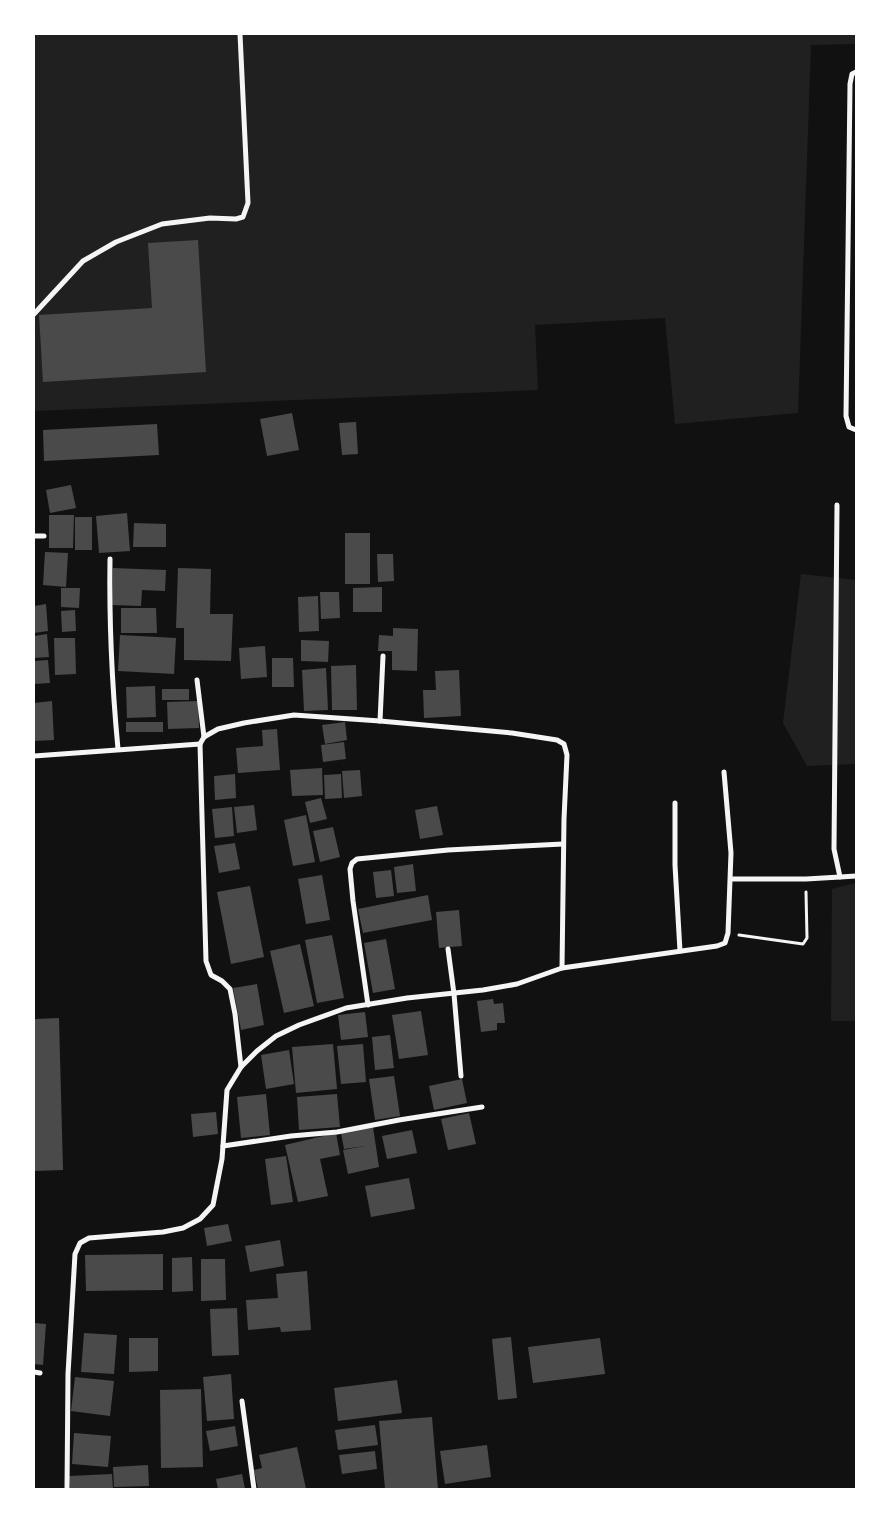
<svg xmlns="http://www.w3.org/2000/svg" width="890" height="1523" viewBox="0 0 890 1523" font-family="'Open Sans',sans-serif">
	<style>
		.green { fill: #202020 }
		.building { fill: #4a4a4a }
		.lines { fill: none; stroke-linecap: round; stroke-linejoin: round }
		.path { stroke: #f5f5f5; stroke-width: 3 }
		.minor { stroke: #f5f5f5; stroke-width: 5 }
	</style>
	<rect width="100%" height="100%" fill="#111"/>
	<g class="green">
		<polygon points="34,34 856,34 856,44 811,45 798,413 675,424 665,318 535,325 538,390 34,411"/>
		<polygon points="801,574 856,580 856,764 807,766 783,723"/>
		<polygon points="856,883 856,1021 831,1021 832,889"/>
	</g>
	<g class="building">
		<polygon points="198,240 206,372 43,382 39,315 152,308 148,243"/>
		<polygon points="292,413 299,450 267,456 260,419"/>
		<polygon points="356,422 358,454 342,455 339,423"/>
		<polygon points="157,424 159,455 44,461 43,430"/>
		<polygon points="71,485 76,508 50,513 46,490"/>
		<polygon points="127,513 130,551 99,553 96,516"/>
		<polygon points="49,515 74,515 73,548 49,548"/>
		<rect x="75" y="517" width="17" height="33"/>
		<polygon points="134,523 166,524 166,547 133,547"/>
		<rect x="345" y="533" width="25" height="51"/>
		<polygon points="45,552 68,553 66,587 43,585"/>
		<polygon points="377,554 393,554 394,581 378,582"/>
		<polygon points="113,568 166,570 165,591 142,590 141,606 112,605"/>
		<polygon points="178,568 211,569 210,614 233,614 231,661 184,660 184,628 176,628"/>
		<polygon points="382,587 382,612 353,612 353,588"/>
		<polygon points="61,588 80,588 79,608 61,607"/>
		<polygon points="320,592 339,592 340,618 321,619"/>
		<polygon points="318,596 319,631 299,632 298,597"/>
		<polygon points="46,604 48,631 34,633 34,606"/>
		<polygon points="121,608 156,608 157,633 121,633"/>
		<polygon points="75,610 76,631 62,632 61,611"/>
		<polygon points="393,628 418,629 417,671 392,670 392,651 378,651 379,635 393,636"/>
		<polygon points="47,634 49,657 34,658 34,636"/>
		<polygon points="120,635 176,638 174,674 118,671"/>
		<polygon points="54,638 75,638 76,674 55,675"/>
		<polygon points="301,640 329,641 328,662 301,661"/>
		<polygon points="265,646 267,677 241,679 239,648"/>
		<polygon points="272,658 293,658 294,687 272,687"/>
		<polygon points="48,660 50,683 34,684 34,661"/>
		<polygon points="356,665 357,710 332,710 331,666"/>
		<polygon points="326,668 328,710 304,711 302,670"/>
		<polygon points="459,670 461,716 424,718 423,690 436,690 435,671"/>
		<polygon points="155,686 156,717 127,718 126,687"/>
		<rect x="162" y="689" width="27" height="11"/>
		<polygon points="52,701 54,740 34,741 34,703"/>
		<polygon points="198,701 199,728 168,729 167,702"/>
		<rect x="126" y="722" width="37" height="10"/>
		<polygon points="345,722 347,740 325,744 322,725"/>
		<polygon points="277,729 280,770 238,773 236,748 263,746 262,730"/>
		<polygon points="344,742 346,759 323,762 321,745"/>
		<polygon points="322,768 323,795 292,796 290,770"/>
		<polygon points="360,770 362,796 344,798 342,771"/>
		<polygon points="235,774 236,798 215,800 214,776"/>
		<polygon points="341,774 342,798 325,799 324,775"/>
		<polygon points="321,798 327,819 310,823 305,802"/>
		<polygon points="254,805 257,830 237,833 234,807"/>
		<polygon points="437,806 443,835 420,839 415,810"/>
		<polygon points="232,807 234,836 215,838 212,809"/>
		<polygon points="306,815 315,862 293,866 284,820"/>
		<polygon points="333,827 340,857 320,862 313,831"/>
		<polygon points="235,843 240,869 219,873 214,846"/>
		<polygon points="413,864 416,891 397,893 394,867"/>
		<polygon points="391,870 394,896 376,898 373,872"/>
		<polygon points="322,875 330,920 306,924 298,879"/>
		<polygon points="250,886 264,957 231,964 217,892"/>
		<polygon points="428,895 432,920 363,933 358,909"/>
		<polygon points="459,910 462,946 439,948 436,912"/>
		<polygon points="332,935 344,998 317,1003 305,940"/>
		<polygon points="386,939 395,989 373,993 364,943"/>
		<polygon points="300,944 314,1006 284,1013 270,951"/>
		<polygon points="257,984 264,1025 241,1030 233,988"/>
		<polygon points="493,999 494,1004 503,1003 505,1023 497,1023 497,1030 481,1032 477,1001"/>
		<polygon points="421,1011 428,1055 399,1059 392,1015"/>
		<polygon points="365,1012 368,1037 341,1040 338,1015"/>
		<polygon points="59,1018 63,1170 34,1171 34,1019"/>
		<polygon points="390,1035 394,1068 375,1070 372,1037"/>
		<polygon points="333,1044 337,1089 296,1093 292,1047"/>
		<polygon points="363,1044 366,1082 341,1084 337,1046"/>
		<polygon points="289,1050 294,1084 266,1089 261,1055"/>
		<polygon points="394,1076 400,1116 375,1120 369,1079"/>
		<polygon points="462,1079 467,1103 434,1110 429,1086"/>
		<polygon points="266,1094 270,1135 241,1138 237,1097"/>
		<polygon points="337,1094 340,1127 299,1130 297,1097"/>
		<polygon points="216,1112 218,1134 193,1137 191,1114"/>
		<polygon points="469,1113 476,1144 448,1150 441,1119"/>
		<polygon points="373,1127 379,1167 348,1174 343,1150 365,1146 344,1149 341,1133"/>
		<polygon points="412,1130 417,1153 387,1159 382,1136"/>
		<polygon points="336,1133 340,1155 320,1159 328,1196 298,1202 285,1145"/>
		<polygon points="286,1156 293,1202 271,1205 265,1159"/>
		<polygon points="409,1178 415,1209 371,1217 365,1186"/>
		<polygon points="228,1224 232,1241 207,1246 204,1228"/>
		<polygon points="280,1240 284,1266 250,1272 245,1246"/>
		<polygon points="163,1254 163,1290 86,1291 85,1255"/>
		<polygon points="192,1257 193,1291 172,1292 172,1258"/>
		<polygon points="201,1259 225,1259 226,1300 201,1301"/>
		<polygon points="307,1271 311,1330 281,1332 280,1327 248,1330 246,1300 278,1298 276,1274"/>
		<polygon points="237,1308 239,1355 212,1356 210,1309"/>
		<polygon points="34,1323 46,1324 43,1365 34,1364"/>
		<polygon points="84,1333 117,1335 114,1374 81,1372"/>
		<polygon points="511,1337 517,1398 498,1400 492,1339"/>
		<polygon points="129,1338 158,1338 158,1371 129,1372"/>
		<polygon points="600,1338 605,1374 533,1383 528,1347"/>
		<polygon points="231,1374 234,1419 207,1421 203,1377"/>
		<polygon points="75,1377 114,1381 110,1416 71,1411"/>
		<polygon points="397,1380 402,1413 338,1421 334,1388"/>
		<polygon points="201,1389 203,1467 161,1468 160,1390"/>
		<polygon points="432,1417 438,1489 385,1489 379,1421"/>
		<polygon points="375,1425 378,1445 338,1450 335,1430"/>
		<polygon points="235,1426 238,1446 210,1451 206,1431"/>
		<polygon points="74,1433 111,1436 108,1467 72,1464"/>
		<polygon points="487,1445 491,1477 445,1484 440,1451"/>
		<polygon points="297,1447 306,1489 258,1489 254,1470 262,1468 259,1455"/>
		<polygon points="375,1451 377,1469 342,1474 339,1455"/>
		<polygon points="148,1465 149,1486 114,1487 113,1467"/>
		<polygon points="112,1474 113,1489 70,1489 69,1476"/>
		<polygon points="242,1474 245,1489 218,1489 216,1479"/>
	</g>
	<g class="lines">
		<polyline class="path" points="739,935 803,944 807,938 806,892"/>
		<g class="minor">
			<polyline points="856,72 852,74 850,84 846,416 849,427 856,430"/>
			<polyline points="34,314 83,261 116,242 162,224 210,218 236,219 243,217 248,203 240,34"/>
			<polyline points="837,505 834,849 840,877 856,876"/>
			<polyline points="34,536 44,536"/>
			<path d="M110,559C109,622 112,685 118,749"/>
			<polyline points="197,680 204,737"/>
			<polyline points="380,721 383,656"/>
			<polyline points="34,756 200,744"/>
			<polyline points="675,803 675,865 680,951"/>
			<polyline points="731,879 806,879 840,877"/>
			<polyline points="448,949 454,994 461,1076"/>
			<polyline points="368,1005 353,901 350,869 352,863 357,859 448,850 563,844"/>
			<polyline points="241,1067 235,1014 230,989 222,981 211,975 206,961 200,744 204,737 218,729 244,723 294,715 380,721 512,733 557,740 564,744 567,755 564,819 562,968"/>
			<polyline points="223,1146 291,1136 337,1132 399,1120 482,1107"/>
			<polyline points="34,1372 40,1373"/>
			<polyline points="242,1401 254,1489"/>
			<polyline points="67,1489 68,1374 75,1254 80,1243 89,1238 163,1232 183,1228 200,1219 213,1205 222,1159 227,1090 241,1067 257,1051 276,1036 299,1025 346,1008 407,998 483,990 517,984 562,968 717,946 725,943 728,933 731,853 724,772"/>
		</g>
	</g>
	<rect width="890" height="1523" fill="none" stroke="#ffffff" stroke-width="70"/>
</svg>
